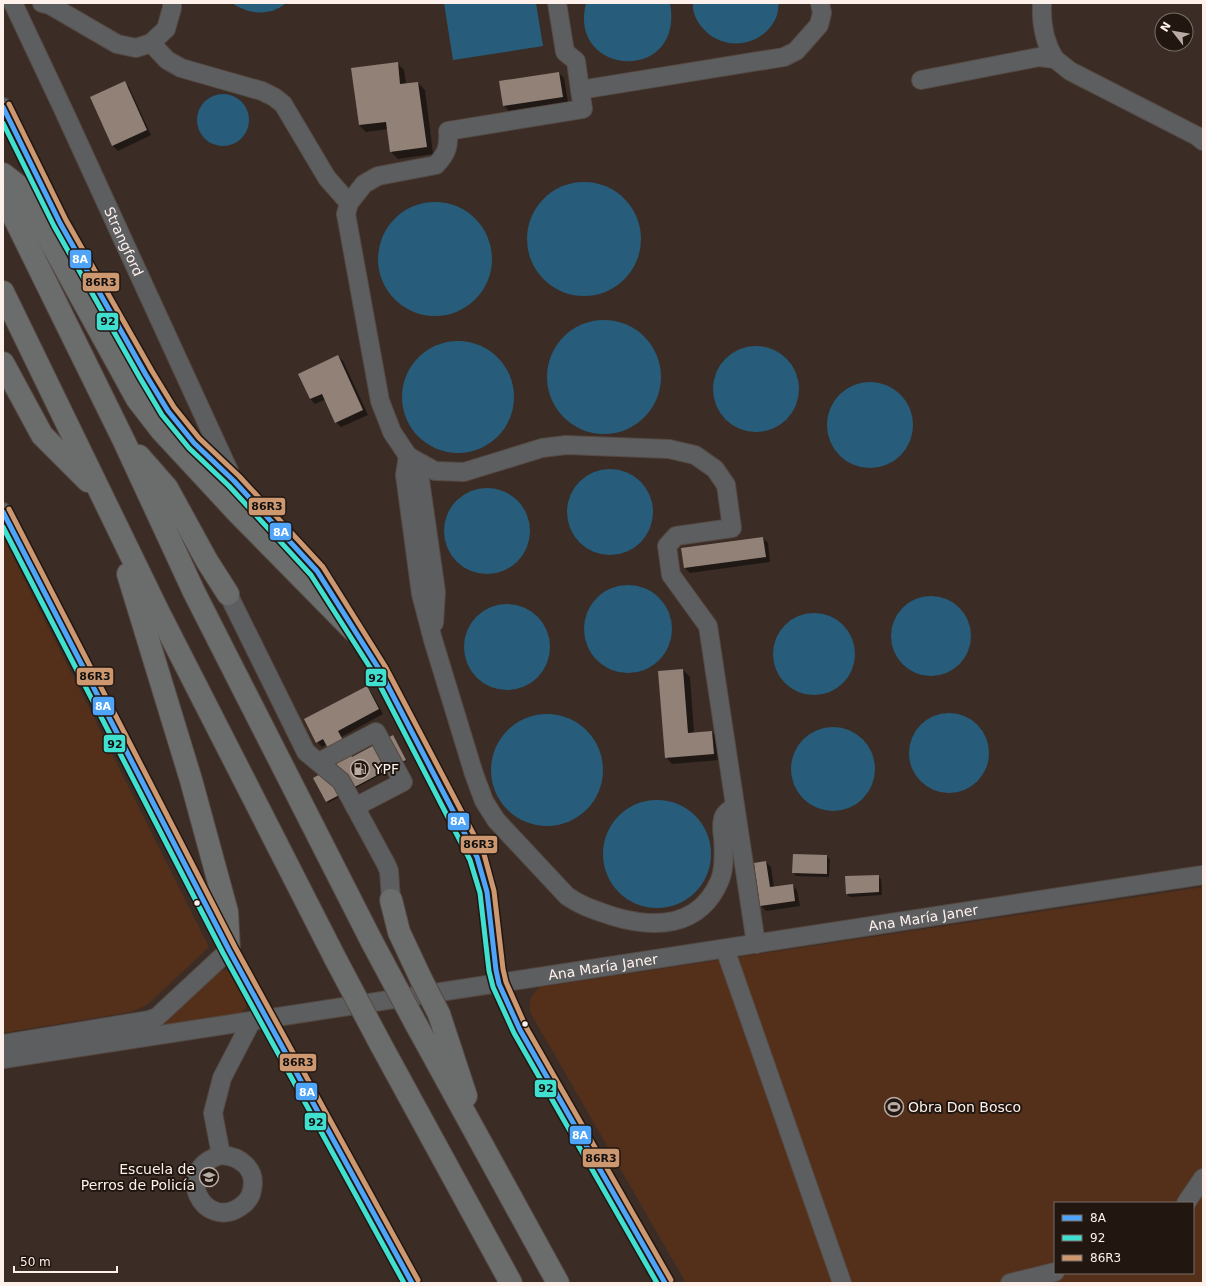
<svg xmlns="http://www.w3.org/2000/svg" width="1206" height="1286" viewBox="0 0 1206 1286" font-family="'DejaVu Sans',sans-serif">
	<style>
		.green { fill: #542f1a; fill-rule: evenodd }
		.water { fill: #275d7a }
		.shadow { fill: #0007 }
		.building { fill: #928177 }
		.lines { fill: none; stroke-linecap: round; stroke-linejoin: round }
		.minor-casing { stroke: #554943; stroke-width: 20 }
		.highway-casing { stroke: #554943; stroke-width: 24 }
		.minor { stroke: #5d5e60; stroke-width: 18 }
		.highway { stroke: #6b6d6d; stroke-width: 22 }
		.highway-bridge-casing { stroke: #554943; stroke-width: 24; stroke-linecap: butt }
		.highway-bridge { stroke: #6b6d6d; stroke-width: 22 }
		.bus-1-casing { stroke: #211610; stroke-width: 8 }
		.bus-2-casing { stroke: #211610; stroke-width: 8 }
		.bus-3-casing { stroke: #211610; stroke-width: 8 }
		.bus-1 { stroke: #4da4f9; stroke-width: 5 }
		.bus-2 { stroke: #40e0d0; stroke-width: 5 }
		.bus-3 { stroke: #cd976f; stroke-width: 5 }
		.bus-dot { fill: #fef0ea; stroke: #211610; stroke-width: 1.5 }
		.labels { text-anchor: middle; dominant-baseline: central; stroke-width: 4; stroke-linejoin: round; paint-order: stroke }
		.street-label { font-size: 14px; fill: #fef0ea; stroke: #211610 }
		.poi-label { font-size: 14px; fill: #fef0ea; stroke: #211610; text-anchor: start }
		.line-badge { stroke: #211610; stroke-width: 1.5 }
		.badge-label { font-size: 11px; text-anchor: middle; font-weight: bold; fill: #fff }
		.pale-badge-label { font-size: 11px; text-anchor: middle; font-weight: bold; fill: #111 }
	</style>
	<rect width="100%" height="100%" fill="#3b2d26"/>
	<g class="green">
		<polygon points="3,537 209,947 147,1005 131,1012 3,1033"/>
		<path d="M1203,887V1283H686L530,1012C529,1000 531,995 540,987ZM1055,1203H1193V1273H1055Z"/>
		<polygon points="221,970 233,971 247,998 246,1008 240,1014 151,1029 168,1017"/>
	</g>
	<g class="water">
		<path d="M232,3H286C270,17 248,14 232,3Z"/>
		<polygon points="444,3 536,3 543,46 453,60"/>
		<path d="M586,3H670C685,84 567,77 586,3Z"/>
		<path d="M693,3H779C778,7 778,12 777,15C765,48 721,53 701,26C696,20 692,11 693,3Z"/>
		<circle cx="223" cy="120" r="26"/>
		<circle cx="584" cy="239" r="57"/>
		<circle cx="435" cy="259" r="57"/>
		<circle cx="604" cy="377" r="57"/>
		<circle cx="458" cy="397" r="56"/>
		<circle cx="756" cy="389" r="43"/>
		<circle cx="870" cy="425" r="43"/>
		<circle cx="610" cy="512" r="43"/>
		<circle cx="487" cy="531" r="43"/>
		<circle cx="628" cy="629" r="44"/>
		<circle cx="931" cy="636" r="40"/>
		<circle cx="507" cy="647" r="43"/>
		<circle cx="814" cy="654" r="41"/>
		<circle cx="949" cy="753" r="40"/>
		<circle cx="547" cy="770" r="56"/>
		<circle cx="833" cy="769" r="42"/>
		<circle cx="657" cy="854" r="54"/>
	</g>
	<g class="shadow">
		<polygon points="397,63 404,70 406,84 418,83 425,90 433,154 398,159 391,152 388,129 366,132 359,125"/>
		<polygon points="559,73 564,78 568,102 509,111 504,106"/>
		<polygon points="124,82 129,87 151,135 118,151 113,146"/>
		<polygon points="338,356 343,361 368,415 341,427 336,422 326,399 315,404 310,399"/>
		<polygon points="763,538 768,543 770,562 690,573 685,568 682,549"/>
		<polygon points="683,670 690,677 694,733 712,732 719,739 720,760 672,764 666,757"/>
		<polygon points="366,687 371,692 383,714 341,737 352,758 394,738 406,761 328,803 314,778 338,766 327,744 322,747 317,742"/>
		<polygon points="827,856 830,860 829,877 796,876 793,872"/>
		<polygon points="766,862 771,867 774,888 792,885 797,890 800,906 766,911 761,906 755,863"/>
		<polygon points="878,876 881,879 882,895 850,897 847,894"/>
	</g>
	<g class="building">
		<polygon points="398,62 400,84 418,82 427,147 390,152 386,122 359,125 351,68"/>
		<polygon points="559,72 563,97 503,106 499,81"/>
		<polygon points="125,81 147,130 112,146 90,97"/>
		<polygon points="338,355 363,410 335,423 322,394 310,399 298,374"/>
		<polygon points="763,537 766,557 684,568 681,548"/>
		<polygon points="683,669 688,733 712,731 714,754 665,758 658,671"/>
		<polygon points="367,686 379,709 338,731 352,757 393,735 406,760 326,802 313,778 337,765 323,739 316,743 304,719"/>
		<polygon points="793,854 827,855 827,874 792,873"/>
		<polygon points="766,861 770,887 793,884 795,901 760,906 754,863"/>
		<polygon points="879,875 879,892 846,894 845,876"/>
	</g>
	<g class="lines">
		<defs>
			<g id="minor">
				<path id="s1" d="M13,3L63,109L229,471"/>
				<polyline points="42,3 50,5 117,44 136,48 151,43 166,29 172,8 172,3"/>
				<polyline points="557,3 565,52 576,61 580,90"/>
				<path d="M1042,3C1041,23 1044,42 1055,59"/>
				<polyline points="151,43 167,60 181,68 262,91 274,97 283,104 327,178 349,203"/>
				<polyline points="921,80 1039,57 1055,59 1070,71 1197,136 1203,141"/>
				<polyline points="3,107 60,223 146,375 168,411 194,443 234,481 317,571 379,669 477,857 487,892 496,970 499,984 520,1030 665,1283"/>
				<path d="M408,456L405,475L421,594L433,640L474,774L484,801L496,820L567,896C581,906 595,910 612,916C655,929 700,928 720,880C725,867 724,851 723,837C722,831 721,823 724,816C726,812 731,809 735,806"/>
				<polyline points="408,456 419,473 436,592 434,623"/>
				<polyline points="3,512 229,950 412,1283"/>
				<polyline points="228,594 306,752 341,781 386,864 389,871 391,900"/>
				<polyline points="319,762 376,732 403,782 355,807"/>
				<path d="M756,944L708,626L671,575L667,546L676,536L732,528L726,485L715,469L695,455L669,449L566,445L542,448L464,472L435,471L408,456L392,432L380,401L346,214L349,203L364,184L378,176L436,165C447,153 449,147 448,131L583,109L580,90L784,57L796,51L819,25L822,13L820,3"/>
				<polyline points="725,949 842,1283"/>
				<polyline points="3,1044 149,1020 157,1017 229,950"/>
				<path id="s2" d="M3,1059L1203,875"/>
				<path d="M221,1155C240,1156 257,1169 252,1190C251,1197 246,1203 240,1207C204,1231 171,1170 221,1155L213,1113L222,1078L251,1022"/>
				<polyline points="1186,1203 1203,1178"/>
				<polyline points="1010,1283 1055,1272"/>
			</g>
			<g id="highway">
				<polyline points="3,174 21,188 137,399 161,430 237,512 353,630"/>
				<polyline points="3,195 124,441 194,592 372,942"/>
				<polyline points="3,292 158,611 336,960"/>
				<polyline points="3,363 42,435 88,481"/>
				<polyline points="139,456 167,488 207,561 228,594"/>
				<polyline points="128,574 191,780 227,912 229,950"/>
				<polyline points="391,900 399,932 421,979"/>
				<polyline points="439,1014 466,1096"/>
				<polyline points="417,1026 558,1283"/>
				<polyline points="381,1045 511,1283"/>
			</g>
		</defs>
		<use href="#minor" class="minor-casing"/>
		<use href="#highway" class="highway-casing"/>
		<use href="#minor" class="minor"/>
		<use href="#highway" class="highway"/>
		<defs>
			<g id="highway-bridge">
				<polyline points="372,942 417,1026"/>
				<polyline points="336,960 381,1045"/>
				<polyline points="421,979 439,1014"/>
			</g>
		</defs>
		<use href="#highway-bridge" class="highway-bridge-casing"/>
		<use href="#highway-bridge" class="highway-bridge"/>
		<defs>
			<g id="bus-1">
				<polyline points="3,107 60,223 146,375 168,411 194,443 234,481 317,571 379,669 477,857 487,892 496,970 499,984 520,1030 665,1283"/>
				<polyline points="3,512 229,950 412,1283"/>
			</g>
			<g id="bus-2">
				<polyline points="3,123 54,226 140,378 162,415 189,448 229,486 311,575 373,672 470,860 480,893 489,971 493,987 514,1033 657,1283"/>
				<polyline points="3,527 223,953 404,1283"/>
			</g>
			<g id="bus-3">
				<polyline points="9,104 66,220 152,371 174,407 199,438 239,476 323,567 385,666 484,854 494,891 503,969 506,982 526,1027 671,1280"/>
				<polyline points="9,509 235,947 418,1280"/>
			</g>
		</defs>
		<use href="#bus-1" class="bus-1-casing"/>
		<use href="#bus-2" class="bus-2-casing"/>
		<use href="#bus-3" class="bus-3-casing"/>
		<use href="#bus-1" class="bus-1"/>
		<use href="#bus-2" class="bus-2"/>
		<use href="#bus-3" class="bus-3"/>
	</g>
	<defs>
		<symbol id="fuel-ring" viewBox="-11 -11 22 22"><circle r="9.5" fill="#211610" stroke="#baaca5" stroke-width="1.5"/><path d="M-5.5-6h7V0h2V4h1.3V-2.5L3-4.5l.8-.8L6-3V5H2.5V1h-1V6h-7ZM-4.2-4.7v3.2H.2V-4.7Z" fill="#baaca5"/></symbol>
		<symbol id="stadium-ring" viewBox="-11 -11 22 22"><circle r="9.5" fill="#211610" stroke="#baaca5" stroke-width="1.5"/><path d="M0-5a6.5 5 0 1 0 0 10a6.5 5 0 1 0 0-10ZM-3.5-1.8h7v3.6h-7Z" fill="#baaca5"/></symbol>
		<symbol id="university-ring" viewBox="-11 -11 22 22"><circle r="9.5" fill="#211610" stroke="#baaca5" stroke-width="1.5"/><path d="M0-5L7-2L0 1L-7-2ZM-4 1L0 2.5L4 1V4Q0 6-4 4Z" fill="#baaca5"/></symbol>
	</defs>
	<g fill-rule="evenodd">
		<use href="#fuel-ring" x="349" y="758" width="22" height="22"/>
		<use href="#stadium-ring" x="883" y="1096" width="22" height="22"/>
		<use href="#university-ring" x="198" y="1166" width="22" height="22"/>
	</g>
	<g class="bus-dot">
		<circle cx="197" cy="903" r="3.5"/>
		<circle cx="525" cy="1024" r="3.5"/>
	</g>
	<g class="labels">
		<g class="street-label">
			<text stroke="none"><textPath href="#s1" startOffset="263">Strangford</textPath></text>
			<text stroke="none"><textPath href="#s2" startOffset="931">Ana María Janer</textPath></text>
			<text stroke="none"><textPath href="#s2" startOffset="607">Ana María Janer</textPath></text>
		</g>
		<g class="poi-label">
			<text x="374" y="769">YPF</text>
			<text x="908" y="1107">Obra Don Bosco</text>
			<text x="195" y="1169" text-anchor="end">Escuela de<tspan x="195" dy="16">Perros de Policía</tspan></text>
		</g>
	</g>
	<g class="line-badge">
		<rect x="69" y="249" width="23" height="20" rx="4" fill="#4da4f9"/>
		<rect x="82" y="272" width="38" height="20" rx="4" fill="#cd976f"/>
		<rect x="96" y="312" width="23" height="19" rx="4" fill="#40e0d0"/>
		<rect x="248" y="497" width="38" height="19" rx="4" fill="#cd976f"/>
		<rect x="269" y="522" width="23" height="19" rx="4" fill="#4da4f9"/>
		<rect x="76" y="667" width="38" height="19" rx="4" fill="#cd976f"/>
		<rect x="365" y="668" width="22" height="19" rx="4" fill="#40e0d0"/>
		<rect x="92" y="696" width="23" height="20" rx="4" fill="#4da4f9"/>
		<rect x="103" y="734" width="23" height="19" rx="4" fill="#40e0d0"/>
		<rect x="447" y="812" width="23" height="19" rx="4" fill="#4da4f9"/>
		<rect x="460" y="835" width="38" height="19" rx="4" fill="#cd976f"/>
		<rect x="279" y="1053" width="38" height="19" rx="4" fill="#cd976f"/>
		<rect x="534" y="1079" width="23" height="19" rx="4" fill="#40e0d0"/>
		<rect x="295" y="1082" width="23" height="19" rx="4" fill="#4da4f9"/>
		<rect x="304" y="1112" width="23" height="19" rx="4" fill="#40e0d0"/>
		<rect x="569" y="1125" width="23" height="20" rx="4" fill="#4da4f9"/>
		<rect x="582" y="1148" width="38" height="20" rx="4" fill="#cd976f"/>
	</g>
	<g class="badge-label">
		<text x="80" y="263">8A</text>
		<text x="281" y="536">8A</text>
		<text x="103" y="710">8A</text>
		<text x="458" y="825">8A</text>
		<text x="307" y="1096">8A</text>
		<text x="580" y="1139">8A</text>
	</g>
	<g class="pale-badge-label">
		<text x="101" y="286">86R3</text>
		<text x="108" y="325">92</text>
		<text x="267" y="510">86R3</text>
		<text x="95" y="680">86R3</text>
		<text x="376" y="682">92</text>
		<text x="115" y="748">92</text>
		<text x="479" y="848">86R3</text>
		<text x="298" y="1066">86R3</text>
		<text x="546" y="1092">92</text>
		<text x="316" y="1126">92</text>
		<text x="601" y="1162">86R3</text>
	</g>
	<rect width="1206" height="1286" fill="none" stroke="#fef0ea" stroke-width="8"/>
	<rect x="1054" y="1202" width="140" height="72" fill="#211610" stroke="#796d67"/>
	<rect x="1062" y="1215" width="20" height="6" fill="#4da4f9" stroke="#796d67"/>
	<text x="1090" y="1222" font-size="12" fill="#fef0ea">8A</text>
	<rect x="1062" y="1235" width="20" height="6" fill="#40e0d0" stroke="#796d67"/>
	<text x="1090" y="1242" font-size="12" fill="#fef0ea">92</text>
	<rect x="1062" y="1255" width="20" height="6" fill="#cd976f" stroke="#796d67"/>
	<text x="1090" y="1262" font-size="12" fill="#fef0ea">86R3</text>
	<g transform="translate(1174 32) rotate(301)"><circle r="19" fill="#211610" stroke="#796d67"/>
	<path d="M0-3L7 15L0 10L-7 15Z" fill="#baaca5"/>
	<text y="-6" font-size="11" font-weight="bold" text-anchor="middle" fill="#fef0ea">N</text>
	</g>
	<path d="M14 1266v6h103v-6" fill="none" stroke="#fef0ea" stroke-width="2"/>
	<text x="20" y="1266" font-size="12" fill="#fef0ea" stroke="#211610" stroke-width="3" paint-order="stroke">50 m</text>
</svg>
